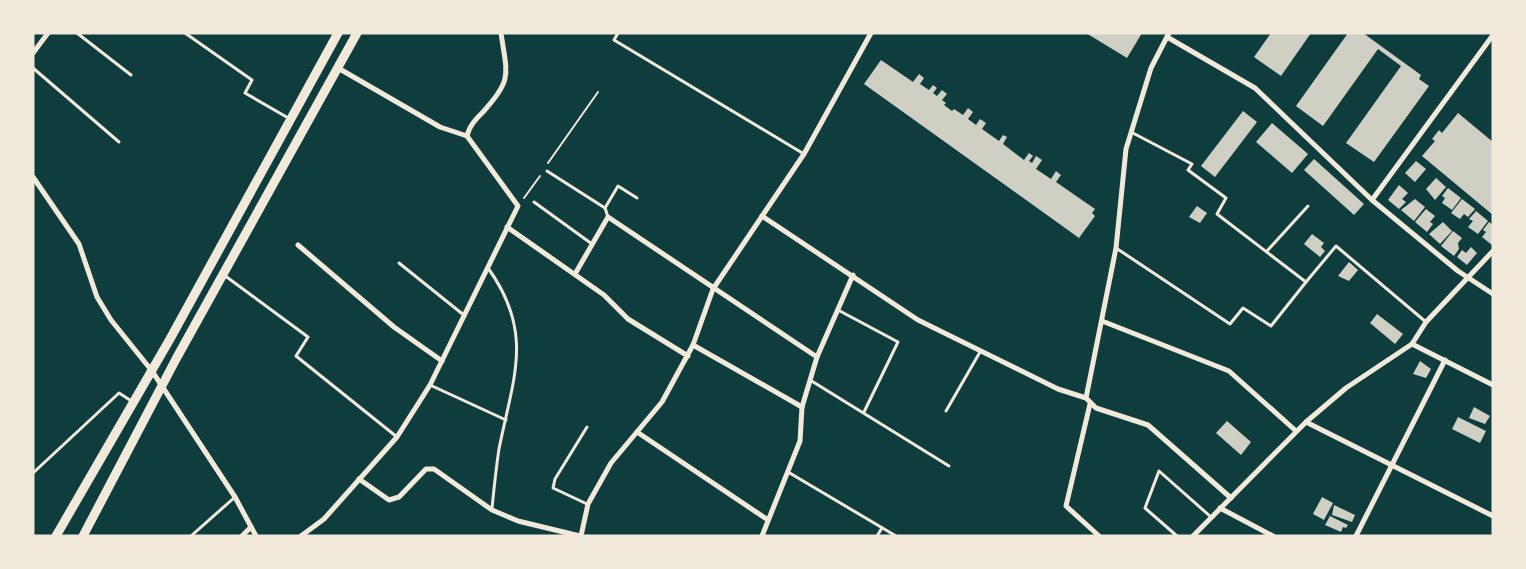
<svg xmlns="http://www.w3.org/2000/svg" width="1526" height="569" viewBox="0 0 1526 569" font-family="'Titillium Web',sans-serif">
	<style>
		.building { fill: #cfcfc3 }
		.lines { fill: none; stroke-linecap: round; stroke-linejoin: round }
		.path { stroke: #f1e9da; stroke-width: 2 }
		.service { stroke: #f1e9da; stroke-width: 3 }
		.minor { stroke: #f1e9da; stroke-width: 5 }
		.primary { stroke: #f1e9da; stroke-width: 9 }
	</style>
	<rect width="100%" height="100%" fill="#0f3d3e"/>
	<g class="building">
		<polygon points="1086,33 1142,33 1127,58"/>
		<polygon points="1271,33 1311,33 1281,76 1254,57"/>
		<polygon points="1348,33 1363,33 1421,75 1419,79 1429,86 1374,162 1346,143 1401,66 1378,49 1323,126 1296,106"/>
		<polygon points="881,60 913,82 919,74 924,78 920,84 929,90 933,85 937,88 933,93 937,96 942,90 947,94 942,100 946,103 944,105 952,111 954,109 963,115 968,108 973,112 968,119 976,125 980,119 986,123 982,129 999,141 1003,135 1007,137 1003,144 1024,160 1029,153 1033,156 1029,161 1032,163 1036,156 1042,160 1036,169 1051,179 1056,171 1061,175 1056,182 1095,209 1092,213 1095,216 1079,238 864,84"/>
		<polygon points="1243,111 1257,122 1215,177 1201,166"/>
		<polygon points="1458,113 1493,142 1493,215 1422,156 1435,141 1432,139 1439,130 1442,133"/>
		<polygon points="1272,123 1308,154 1292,173 1256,142"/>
		<polygon points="1314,159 1364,204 1354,215 1304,170"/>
		<polygon points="1416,161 1426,169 1415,182 1405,173"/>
		<polygon points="1436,178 1446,187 1435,200 1426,189"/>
		<polygon points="1399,185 1408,193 1402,199 1406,202 1399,209 1388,200"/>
		<polygon points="1448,188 1461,198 1452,210 1442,203 1445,198 1442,196"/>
		<polygon points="1415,199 1425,207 1414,221 1401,210"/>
		<polygon points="1462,199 1475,209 1468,217 1464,214 1460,219 1451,213"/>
		<polygon points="1197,206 1207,213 1200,223 1189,217"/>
		<polygon points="1426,209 1435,216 1430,222 1433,224 1427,232 1415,222"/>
		<polygon points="1476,211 1488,221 1478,234 1468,227 1473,221 1469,219"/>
		<polygon points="1443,222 1452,231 1440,244 1429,234"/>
		<polygon points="1489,222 1493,225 1492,245 1482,237 1486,232 1483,230"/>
		<polygon points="1453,231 1462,238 1458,243 1459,249 1454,256 1441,246"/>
		<polygon points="1312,234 1324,243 1321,247 1325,251 1320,257 1304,244"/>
		<polygon points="1471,247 1477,253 1467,265 1457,257 1462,250 1466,253"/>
		<polygon points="1349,262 1358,270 1349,281 1338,276"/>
		<polygon points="1377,314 1403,334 1395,344 1370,323"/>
		<polygon points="1420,361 1431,369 1426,378 1413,374"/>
		<polygon points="1474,407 1490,416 1485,424 1469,418"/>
		<polygon points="1458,417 1486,431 1480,443 1452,429"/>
		<polygon points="1227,421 1251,442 1241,455 1216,433"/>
		<polygon points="1322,497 1333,503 1324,520 1313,514"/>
		<polygon points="1334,505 1355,515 1352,522 1332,515"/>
		<polygon points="1330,516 1348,525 1346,528 1343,527 1341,532 1325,525"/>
	</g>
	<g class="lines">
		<g class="path">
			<polyline points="548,163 598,92"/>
			<polyline points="524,198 540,176"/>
		</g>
		<g class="service">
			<polyline points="77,33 131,75"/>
			<polyline points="185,33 252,80 245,93 290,119"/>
			<polyline points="618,33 614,40 804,154"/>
			<polyline points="33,68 119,142"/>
			<polyline points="1131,132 1192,164 1188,170 1226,198 1217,214 1306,282 1336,246 1426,322"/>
			<polyline points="547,171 605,208 608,217"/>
			<polyline points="534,202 592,244"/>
			<polyline points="605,208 618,186 637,198"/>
			<polyline points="1116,248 1230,324 1243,308 1271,326 1306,282"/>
			<polyline points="1267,251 1308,206"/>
			<polyline points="399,263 465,316"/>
			<path d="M488,268C535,333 513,378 499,449C496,468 494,489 492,508"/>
			<polyline points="224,275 308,337 296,356 397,437"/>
			<polyline points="838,310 898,342 864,412"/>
			<polyline points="810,380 949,466"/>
			<polyline points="430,385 506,420"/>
			<polyline points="946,411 980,352"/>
			<polyline points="788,472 896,536"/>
			<polyline points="33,473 119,393 133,402"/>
			<polyline points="587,504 553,488 555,479 587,427"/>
			<polyline points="191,536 235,497"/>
			<polyline points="877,536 882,528"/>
			<polyline points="1177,536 1145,508 1159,471 1211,517"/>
		</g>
		<g class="minor">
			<polyline points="1167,37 1255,88 1372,200 1458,271 1493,294"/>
			<polyline points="33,53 48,33"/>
			<path d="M467,136C469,126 476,119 483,112C513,79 507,75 501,33"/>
			<polyline points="33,177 79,244 97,297 111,320 152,371 235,497 256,536"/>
			<polyline points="1372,200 1493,35"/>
			<polyline points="762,216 918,320 1058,389 1086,398 1096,408 1148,425 1231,498"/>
			<polyline points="507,227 604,295 628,319 688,356"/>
			<polyline points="298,245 394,327 442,361"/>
			<polyline points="575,274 608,217 817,357"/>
			<polyline points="1102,321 1229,371 1296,431"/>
			<polyline points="1412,344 1493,385"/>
			<polyline points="693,345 802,407"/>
			<polyline points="1086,398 1116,248 1126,149 1151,68 1169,33"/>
			<polyline points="1090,404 1066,506 1099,536"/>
			<polyline points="1306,422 1493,516"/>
			<polyline points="637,432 768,520"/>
			<polyline points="359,479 389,500 399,497 426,469 434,469 492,510 518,521 580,536"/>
			<polyline points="1220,508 1273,536"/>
			<polyline points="242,536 251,527"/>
			<polyline points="301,536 324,519 397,437 430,385 518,206 467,136 440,127 338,68"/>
			<polyline points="581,536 588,504 611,463 662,402 693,345 713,289 804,154 871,33"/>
			<polyline points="762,536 800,441 802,407 817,357 853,275"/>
			<polyline points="1193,536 1306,422 1346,388 1412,344 1426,322 1493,251"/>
			<polyline points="1356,536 1445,360"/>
		</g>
		<g class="primary">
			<polyline points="56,536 170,339 338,33"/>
			<polyline points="83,536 176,359 357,33"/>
		</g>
	</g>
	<rect width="1526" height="569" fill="none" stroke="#f1e9da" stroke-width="69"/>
</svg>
